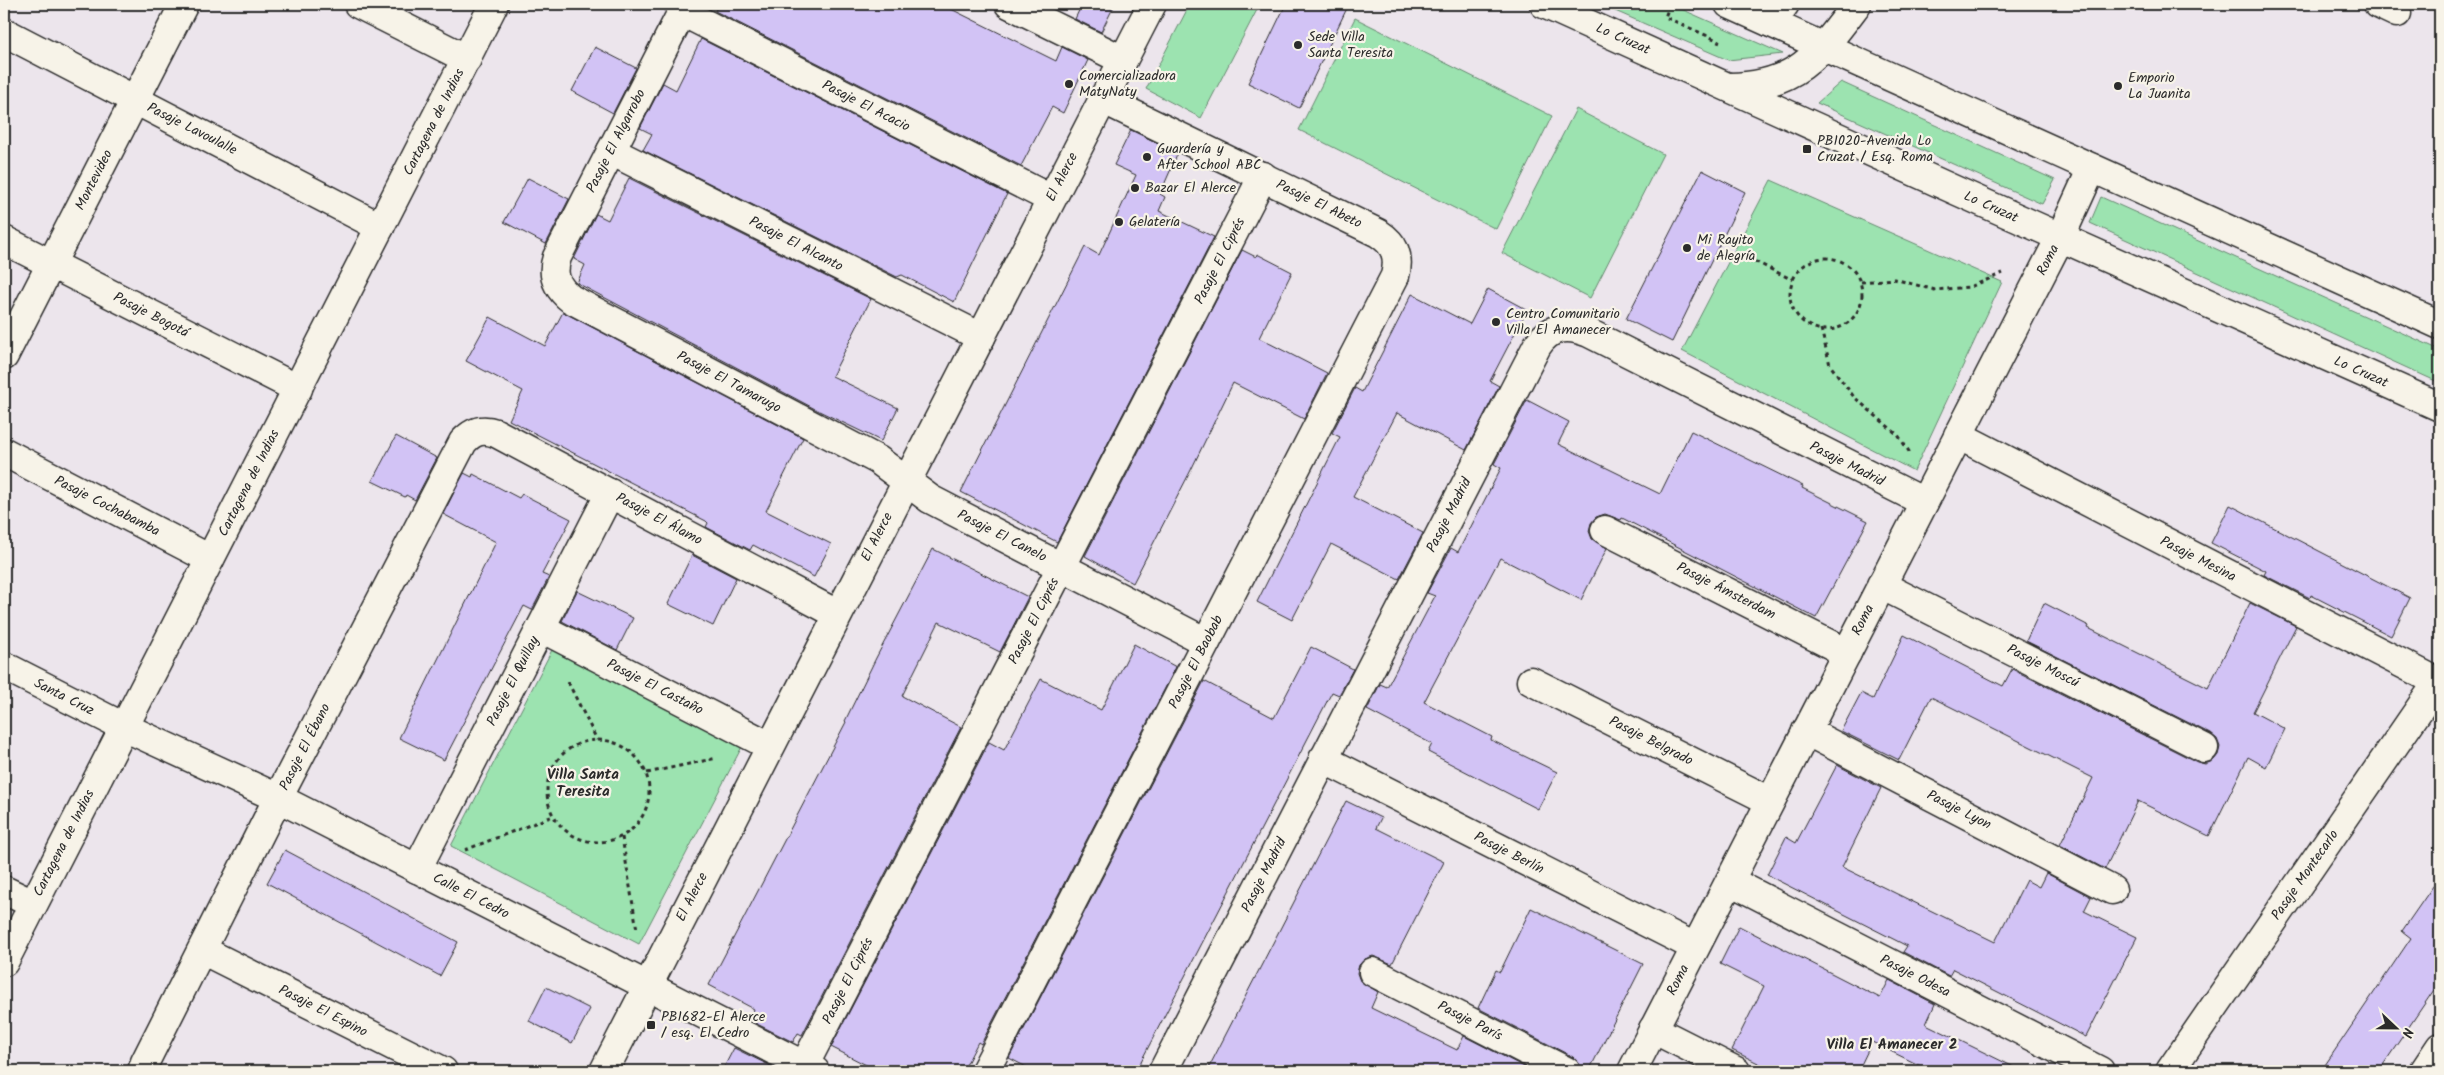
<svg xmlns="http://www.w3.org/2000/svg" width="2444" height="1075" viewBox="0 0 2444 1075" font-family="Kalam,sans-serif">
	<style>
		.green { fill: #9ce3b0; stroke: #64876e }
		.building { fill: #d2c3f5; stroke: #2b2b2b }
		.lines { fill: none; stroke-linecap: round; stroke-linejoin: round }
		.minor-casing { stroke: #2b2b2b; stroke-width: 31 }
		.path { stroke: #2b2b2b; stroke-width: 3; stroke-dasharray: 4 4; stroke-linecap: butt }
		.minor { stroke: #f7f3e8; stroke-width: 28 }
		.poi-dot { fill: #2b2b2b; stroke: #f7f3e8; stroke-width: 2 }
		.labels { text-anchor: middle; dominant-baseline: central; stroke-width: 4.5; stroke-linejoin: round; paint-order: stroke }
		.poi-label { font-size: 14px; fill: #2b2b2b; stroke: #f7f3e8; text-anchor: start }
		.street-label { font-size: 14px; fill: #2b2b2b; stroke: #f7f3e8 }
		.neighbourhood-label { font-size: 15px; font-weight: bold; fill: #2b2b2b; stroke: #f7f3e8 }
	</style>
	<rect width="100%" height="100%" fill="#ece5ec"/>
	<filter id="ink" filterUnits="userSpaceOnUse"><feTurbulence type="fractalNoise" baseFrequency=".02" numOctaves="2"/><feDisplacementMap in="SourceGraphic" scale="10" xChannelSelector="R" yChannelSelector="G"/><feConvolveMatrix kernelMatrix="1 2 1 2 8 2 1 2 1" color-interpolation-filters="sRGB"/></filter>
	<g filter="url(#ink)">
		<g class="green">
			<polygon points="1190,4 1260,4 1201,118 1146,89"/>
			<polygon points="1599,4 1670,4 1783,54 1728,60"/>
			<polygon points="1355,18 1552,116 1496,229 1299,130"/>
			<polygon points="1841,82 2055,180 2042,204 1817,103"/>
			<polygon points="1576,109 1663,154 1590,298 1502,253"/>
			<polygon points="1771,180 2002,282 1914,471 1682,351"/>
			<polygon points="2101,197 2440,350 2440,383 2090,223"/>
			<polygon points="553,648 745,741 639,944 451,846"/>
		</g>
		<g class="building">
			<polygon points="719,4 941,4 1056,61 1062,47 1088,60 1063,113 1052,107 1021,166 715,11"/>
			<polygon points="1082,4 1115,4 1101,32 1075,19"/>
			<polygon points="1286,4 1349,4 1299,108 1248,83"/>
			<polygon points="701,39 1007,194 954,302 902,275 897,277 643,150 652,134 640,128 663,83 676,90"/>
			<polygon points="595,47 636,68 613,113 572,91"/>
			<polygon points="1131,130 1178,153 1160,194 1165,197 1159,211 1214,237 1057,542 961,492 1085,247 1099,255 1136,175 1114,165"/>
			<polygon points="1702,170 1745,192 1672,342 1626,319"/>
			<polygon points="528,178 569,199 546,244 504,222"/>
			<polygon points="629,178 871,299 832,376 898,408 881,441 817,410 577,283 585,265 574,259 596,214 608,220"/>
			<polygon points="1242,250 1256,257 1257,254 1292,272 1259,338 1327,373 1304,419 1233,383 1191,470 1133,583 1085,556"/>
			<polygon points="1488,289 1527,310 1490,381 1499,386 1466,450 1397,413 1353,497 1423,533 1399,579 1331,544 1292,620 1257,602 1340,437 1332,433 1355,388 1362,392 1412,294 1470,324"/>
			<polygon points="563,312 803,438 766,511 831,544 814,577 753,545 750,550 706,527 708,523 706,521 509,420 523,391 466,361 490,317 545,346"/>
			<polygon points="1527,400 1569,422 1558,444 1660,494 1691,431 1803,486 1802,488 1868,521 1816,618 1622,518 1621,520 1605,514 1596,517 1591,523 1589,531 1592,539 1607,548 1581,600 1500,558 1424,702 1492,737 1491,740 1557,772 1538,809 1428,752 1432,744 1367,710 1380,684 1387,687 1435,596 1427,593 1451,548 1458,552 1501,468 1494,464"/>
			<polygon points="396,436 437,458 415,500 406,495 405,497 372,481"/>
			<polygon points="464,473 472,477 473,474 519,498 522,494 571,519 542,574 549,577 532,610 524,606 444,760 399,738 496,542 443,514"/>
			<polygon points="2230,505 2410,598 2391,636 2311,595 2310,598 2264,575 2266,571 2211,543"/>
			<polygon points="933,549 1028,597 1000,652 939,622 902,696 961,727 802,1035 798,1033 793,1042 749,1020 754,1009 709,985 846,722 845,721 876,658"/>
			<polygon points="692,555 736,578 713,626 668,604"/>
			<polygon points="577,591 633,618 617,650 562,621"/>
			<polygon points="2044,603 2089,626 2088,628 2208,688 2250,603 2296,626 2253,712 2285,729 2266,767 2248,757 2209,836 2138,801 2105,869 2060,845 2093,778 1931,697 1899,760 1841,731 1861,693 1873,699 1904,635 2003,686 2012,669 2197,762 2205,764 2213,761 2218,755 2220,747 2217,739 2211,734 2026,641"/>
			<polygon points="1134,644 1176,667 981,1044 978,1042 963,1071 878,1071 831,1047 989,742 1004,750 1041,679 1101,710"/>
			<polygon points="1311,647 1353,669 1339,695 1332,692 1322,711 1136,1071 1034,1071 1009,1058 1204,681 1274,718"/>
			<polygon points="1837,765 1881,788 1842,867 1995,942 2026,880 2039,887 2046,873 2091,897 2084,911 2137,937 2086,1037 1953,969 1949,976 1903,952 1907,946 1767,875 1786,837 1796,843"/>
			<polygon points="1346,801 1381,818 1376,828 1444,862 1392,964 1373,956 1365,959 1359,965 1357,973 1360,981 1378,992 1371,1008 1457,1050 1464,1036 1532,1071 1207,1071"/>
			<polygon points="285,850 458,942 440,976 267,883"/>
			<polygon points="2440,876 2440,981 2379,1071 2321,1071 2411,938 2402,931"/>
			<polygon points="1531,908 1643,964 1589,1071 1581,1071 1579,1063 1573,1057 1478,1008 1496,970 1500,972"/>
			<polygon points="1739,926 1880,998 1889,980 1935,1004 1926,1024 2022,1071 1931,1071 1872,1042 1858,1071 1774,1071 1732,1050 1764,986 1720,964"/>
			<polygon points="546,987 590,1009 572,1043 529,1021"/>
			<polygon points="734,1048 779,1070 779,1071 722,1071"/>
		</g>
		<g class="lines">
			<defs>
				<g id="minor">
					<polyline points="358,4 467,59"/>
					<path d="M686,4L557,257C551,275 556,287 571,299L878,460L930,499L1206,642"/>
					<polyline points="1009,4 1123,60"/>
					<polyline points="1544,4 1957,191 2440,407"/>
					<polyline points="1729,4 2440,325"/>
					<polyline points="2378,4 2397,13"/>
					<polyline points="682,12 1051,199"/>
					<polyline points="1771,23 1785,4"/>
					<polyline points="4,32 380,227"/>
					<path d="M1729,87C1797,87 1820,53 1857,4"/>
					<polyline points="611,151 981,337"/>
					<polyline points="4,240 298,389"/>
					<polyline points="4,356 184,4"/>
					<polyline points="1958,435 2438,682"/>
					<polyline points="4,452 210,559"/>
					<polyline points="1605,530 1847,653"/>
					<polyline points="1881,585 2204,748"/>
					<polyline points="541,628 770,746"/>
					<polyline points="4,666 124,727 278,798 815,1071"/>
					<polyline points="1531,681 1770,801"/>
					<polyline points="1806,731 2112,890"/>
					<polyline points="1323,759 1695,947"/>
					<polyline points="417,869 610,493"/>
					<polyline points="1730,881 2100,1071"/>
					<polyline points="4,890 33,904"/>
					<polyline points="202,950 443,1071"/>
					<polyline points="4,962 494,4"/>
					<polyline points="1373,972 1566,1071"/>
					<polyline points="1653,1029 1736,1071"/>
					<polyline points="804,1066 1263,176"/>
					<path d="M142,1071L145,1062L278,798L463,442C473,431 482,428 496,433L837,614"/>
					<polyline points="604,1071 1152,4"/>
					<path d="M985,1071L1395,276C1400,256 1395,244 1378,233L1102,99"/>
					<path d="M1163,1071L1537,346C1550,326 1568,324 1589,333L1924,502"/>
					<polyline points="1632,1071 2060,238 2092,168"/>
					<polyline points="2170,1071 2440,679"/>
					<polyline points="2424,1071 2440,1047"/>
				</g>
			</defs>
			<use href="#minor" class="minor-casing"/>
			<g class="path">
				<polyline points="1670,4 1665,17 1719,41 1718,44"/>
				<circle cx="1826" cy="294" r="36"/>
				<polyline points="1748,258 1793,280"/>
				<polyline points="1861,282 1894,279 1935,290 1970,287 2003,273"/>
				<polyline points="1821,329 1830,365 1854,397 1898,435 1910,453"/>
				<polyline points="568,682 597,740"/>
				<circle cx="598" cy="791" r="51"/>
				<polyline points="647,773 717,758"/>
				<polyline points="622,837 637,930"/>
				<polyline points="465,850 553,816"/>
			</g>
			<use href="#minor" class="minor"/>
		</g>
	</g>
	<g class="poi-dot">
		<circle cx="1298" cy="45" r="5"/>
		<circle cx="1069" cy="84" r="5"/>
		<circle cx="2118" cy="86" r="5"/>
		<rect x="1802" y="144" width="10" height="10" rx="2.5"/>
		<circle cx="1147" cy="157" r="5"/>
		<circle cx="1135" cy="188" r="5"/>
		<circle cx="1119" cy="222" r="5"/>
		<circle cx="1687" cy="248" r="5"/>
		<circle cx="1496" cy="322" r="5"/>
		<rect x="646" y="1020" width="10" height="10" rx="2.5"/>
	</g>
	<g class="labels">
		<g class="poi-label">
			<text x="1308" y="37">Sede Villa<tspan x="1308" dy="16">Santa Teresita</tspan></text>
			<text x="1079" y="76">Comercializadora<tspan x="1079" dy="16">MatyNaty</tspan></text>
			<text x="2128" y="78">Emporio<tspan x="2128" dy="16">La Juanita</tspan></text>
			<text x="1817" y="141">PB1020-Avenida Lo<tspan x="1817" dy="16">Cruzat / Esq. Roma</tspan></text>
			<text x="1157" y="149">Guardería y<tspan x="1157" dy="16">After School ABC</tspan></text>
			<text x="1145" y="188">Bazar El Alerce</text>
			<text x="1129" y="222">Gelatería</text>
			<text x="1697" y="240">Mi Rayito<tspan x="1697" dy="16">de Alegría</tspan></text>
			<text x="1506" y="314">Centro Comunitario<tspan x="1506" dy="16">Villa El Amanecer</tspan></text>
			<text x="661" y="1017">PB1682-El Alerce<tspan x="661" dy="16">/ esq. El Cedro</tspan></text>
		</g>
		<g class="street-label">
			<text transform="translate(1623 39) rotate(24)">Lo Cruzat</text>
			<text transform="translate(866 106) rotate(27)">Pasaje El Acacio</text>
			<text transform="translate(434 122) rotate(-63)">Cartagena de Indias</text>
			<text transform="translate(192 129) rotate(27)">Pasaje Lavoulalle</text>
			<text transform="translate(616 141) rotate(-63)">Pasaje El Algarrobo</text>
			<text transform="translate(1062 177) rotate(-63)">El Alerce</text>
			<text transform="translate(94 180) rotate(-63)">Montevideo</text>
			<text transform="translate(1319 204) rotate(26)">Pasaje El Abeto</text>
			<text transform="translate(1991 207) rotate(24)">Lo Cruzat</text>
			<text transform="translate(796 244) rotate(27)">Pasaje El Alcanto</text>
			<text transform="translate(2048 260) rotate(-63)">Roma</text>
			<text transform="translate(1220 261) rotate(-63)">Pasaje El Ciprés</text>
			<text transform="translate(151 315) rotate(27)">Pasaje Bogotá</text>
			<text transform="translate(2361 372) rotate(24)">Lo Cruzat</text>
			<text transform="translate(729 382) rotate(28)">Pasaje El Tamarugo</text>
			<text transform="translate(1847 464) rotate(27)">Pasaje Madrid</text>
			<text transform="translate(249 483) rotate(-63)">Cartagena de Indias</text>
			<text transform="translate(107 506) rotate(27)">Pasaje Cochabamba</text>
			<text transform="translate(1449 515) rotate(-63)">Pasaje Madrid</text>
			<text transform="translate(659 519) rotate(28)">Pasaje El Álamo</text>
			<text transform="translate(1002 536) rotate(27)">Pasaje El Canelo</text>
			<text transform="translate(877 537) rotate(-63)">El Alerce</text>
			<text transform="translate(2198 559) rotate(27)">Pasaje Mesina</text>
			<text transform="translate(1726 591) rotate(27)">Pasaje Ámsterdam</text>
			<text transform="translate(1863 620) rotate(-63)">Roma</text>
			<text transform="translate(1034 621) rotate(-63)">Pasaje El Ciprés</text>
			<text transform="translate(1196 662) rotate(-63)">Pasaje El Baobab</text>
			<text transform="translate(2043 666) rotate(27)">Pasaje Moscú</text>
			<text transform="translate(513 681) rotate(-63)">Pasaje El Quillay</text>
			<text transform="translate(655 687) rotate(27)">Pasaje El Castaño</text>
			<text transform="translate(64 697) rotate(27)">Santa Cruz</text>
			<text transform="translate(1651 741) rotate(27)">Pasaje Belgrado</text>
			<text transform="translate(305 747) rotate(-63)">Pasaje El Ébano</text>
			<text transform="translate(1959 810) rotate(27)">Pasaje Lyon</text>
			<text transform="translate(64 843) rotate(-63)">Cartagena de Indias</text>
			<text transform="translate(1509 853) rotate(27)">Pasaje Berlín</text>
			<text transform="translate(1264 875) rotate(-63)">Pasaje Madrid</text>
			<text transform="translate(2305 875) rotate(-55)">Pasaje Montecarlo</text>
			<text transform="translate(471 896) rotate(27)">Calle El Cedro</text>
			<text transform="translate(692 897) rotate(-63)">El Alerce</text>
			<text transform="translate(1915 976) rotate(27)">Pasaje Odesa</text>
			<text transform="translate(1678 980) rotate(-63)">Roma</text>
			<text transform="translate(848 981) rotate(-63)">Pasaje El Ciprés</text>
			<text transform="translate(323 1011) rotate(27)">Pasaje El Espino</text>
			<text transform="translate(1470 1021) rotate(27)">Pasaje París</text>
		</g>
		<g class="neighbourhood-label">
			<text x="583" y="775">Villa Santa<tspan x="583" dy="17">Teresita</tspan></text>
			<text x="1892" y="1045">Villa El Amanecer 2</text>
		</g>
	</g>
	<rect width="2444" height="1075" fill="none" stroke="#f7f3e8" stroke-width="20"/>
	<rect x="10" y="10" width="2424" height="1055" fill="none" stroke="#2b2b2b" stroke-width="2" filter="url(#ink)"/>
	<g transform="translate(2396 1028) rotate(112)" stroke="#f7f3e8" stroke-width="4" paint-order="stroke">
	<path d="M0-4L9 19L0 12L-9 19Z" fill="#2b2b2b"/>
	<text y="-8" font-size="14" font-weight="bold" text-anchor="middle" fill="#2b2b2b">N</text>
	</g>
</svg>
